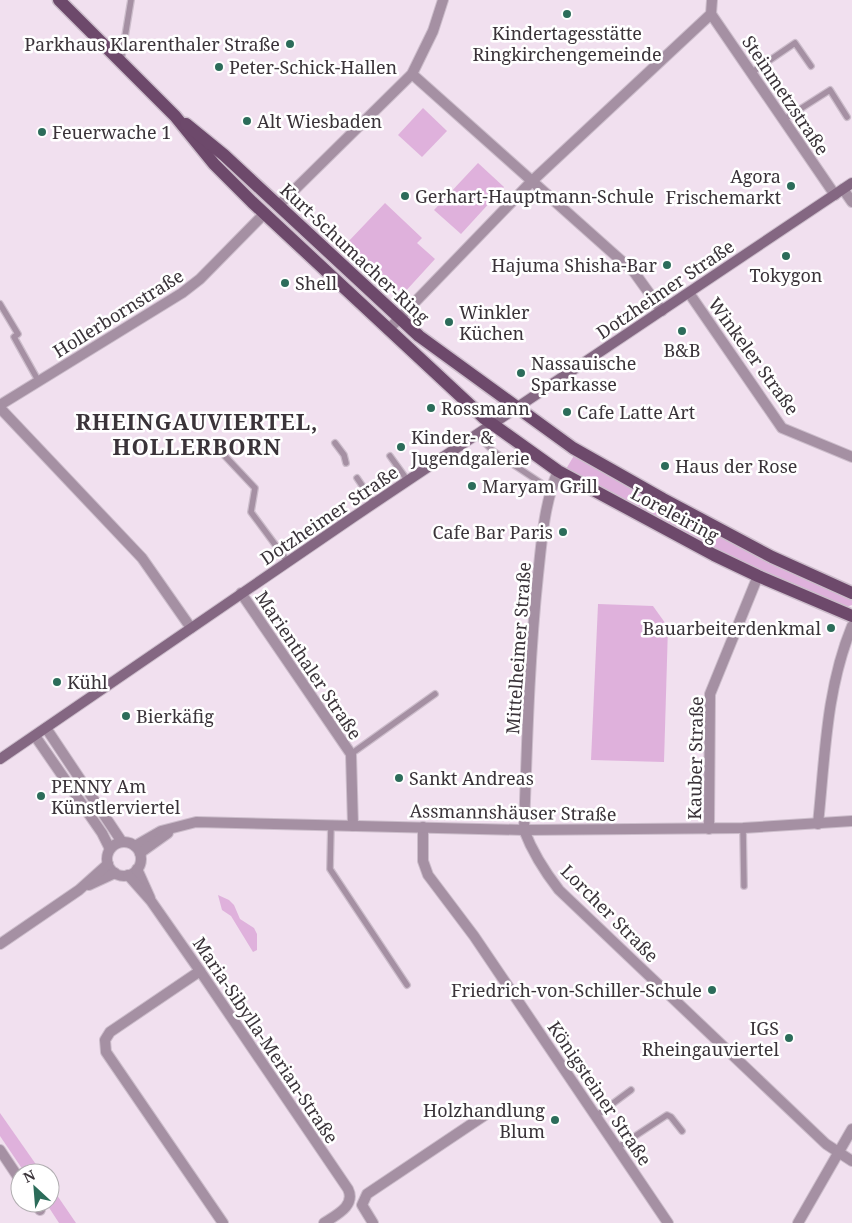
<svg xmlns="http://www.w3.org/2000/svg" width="852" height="1223" viewBox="0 0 852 1223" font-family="'Noto Serif',serif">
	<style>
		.green { fill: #dfb1dc }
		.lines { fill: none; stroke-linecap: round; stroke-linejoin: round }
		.service-casing { stroke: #ccbdcb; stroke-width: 8 }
		.minor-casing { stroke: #ccbdcb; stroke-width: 12 }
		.secondary-casing { stroke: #ccbdcb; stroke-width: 12 }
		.primary-casing { stroke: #ccbdcb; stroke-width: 15 }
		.service { stroke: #a590a3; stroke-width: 5.5 }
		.minor { stroke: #a590a3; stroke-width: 10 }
		.secondary { stroke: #846782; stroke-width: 10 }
		.primary { stroke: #6d496b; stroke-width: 12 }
		.poi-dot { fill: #2c6c5a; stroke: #fff; stroke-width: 2 }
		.labels { text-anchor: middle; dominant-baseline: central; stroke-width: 5; stroke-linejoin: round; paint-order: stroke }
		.poi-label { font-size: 18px; fill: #3a3339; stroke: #fff; text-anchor: start }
		.street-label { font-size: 18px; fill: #3a3339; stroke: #fff }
		.district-label { font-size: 22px; font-weight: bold; letter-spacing: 1px; fill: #3a3339; stroke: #fff }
	</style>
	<rect width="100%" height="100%" fill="#f1e0ef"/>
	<g class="green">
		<polygon points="423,108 447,131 422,157 398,135"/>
		<polygon points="478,163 504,187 461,234 434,210"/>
		<polygon points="385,203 422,238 417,243 435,259 403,294 347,243"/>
		<polygon points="575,454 768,562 852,598 852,605 846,607 759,571 566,469"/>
		<polygon points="598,604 653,606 668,627 664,762 591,760"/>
		<polygon points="218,895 229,900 234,905 240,919 254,928 257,934 257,950 253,952 231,916 222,910"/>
		<polygon points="0,1113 42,1173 25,1173 0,1136"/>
		<polygon points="50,1185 76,1223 59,1223 46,1203 50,1203"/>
	</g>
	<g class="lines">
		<defs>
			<g id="service">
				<polyline points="121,61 131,0"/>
				<polyline points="751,73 795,43 811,66"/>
				<polyline points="783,120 830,90 847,117"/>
				<polyline points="0,304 18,334 14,337 39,382"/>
				<polyline points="477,435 493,451 550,489"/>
				<polyline points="335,443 344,455 346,463"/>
				<polyline points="223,454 255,488 251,512 288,562"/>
				<polyline points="390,456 408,481"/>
				<polyline points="357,478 374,503"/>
				<polyline points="351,754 435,694"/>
				<polyline points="331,825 330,869 407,985"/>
				<polyline points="743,828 744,886"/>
				<polyline points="596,1116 631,1090"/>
				<polyline points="617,1148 667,1115 671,1117 682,1131"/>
			</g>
			<g id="minor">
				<polyline points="711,14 835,195"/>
				<polyline points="412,74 634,272 662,311"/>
				<polyline points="843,189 852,202"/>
				<polyline points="278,206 412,74 433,31 443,0"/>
				<polyline points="689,293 782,428 852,457"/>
				<polyline points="388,330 531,182 711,14 712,0"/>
				<polyline points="0,405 182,293 200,279 264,214"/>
				<polyline points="0,408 142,558 191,628"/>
				<path d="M558,471C544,504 542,539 538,575C529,660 527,745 524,830C532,851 545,872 559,890L826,1144L852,1161"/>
				<polyline points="241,593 351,754 353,826"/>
				<polyline points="46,728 122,842"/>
				<polyline points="35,736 102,833 110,849"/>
				<path d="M818,824C825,757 826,689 852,626"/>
				<polyline points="423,827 423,861 428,875 474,936 668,1223"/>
				<polyline points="709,829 710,694 758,576"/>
				<circle cx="124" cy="859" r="17"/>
				<polyline points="135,846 161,831 196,822 524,830 743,828 852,821"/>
				<polyline points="140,853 168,833"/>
				<polyline points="137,869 150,898"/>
				<path d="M128,875L151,901L200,971L348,1189C356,1206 336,1215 324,1223"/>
				<polyline points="89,885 115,873"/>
				<polyline points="0,944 79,890 108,864"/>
				<polyline points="200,971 110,1032 105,1040 106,1052 223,1223"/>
				<polyline points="0,1150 20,1180"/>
				<polyline points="36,1203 40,1210"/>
				<polyline points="373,1223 362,1205 367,1194 485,1115"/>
				<polyline points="798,1223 852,1129"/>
			</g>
			<polyline id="secondary" points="0,759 352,518 852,183"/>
			<g id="primary">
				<polyline points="59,0 175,116 214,164 252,202 484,418 558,471 714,555 758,576 852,616"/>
				<polyline points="186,124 224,155 419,336 573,448 663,499 772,557 852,593"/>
			</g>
		</defs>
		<use href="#service" class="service-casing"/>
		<use href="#minor" class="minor-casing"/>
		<use href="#secondary" class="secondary-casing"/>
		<use href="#primary" class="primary-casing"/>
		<use href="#service" class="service"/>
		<use href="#minor" class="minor"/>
		<use href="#secondary" class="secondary"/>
		<use href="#primary" class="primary"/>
	</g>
	<g class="poi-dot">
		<circle cx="567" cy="14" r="5"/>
		<circle cx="290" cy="44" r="5"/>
		<circle cx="219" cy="67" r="5"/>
		<circle cx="247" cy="121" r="5"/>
		<circle cx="42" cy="132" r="5"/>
		<circle cx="791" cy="186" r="5"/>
		<circle cx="405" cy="196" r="5"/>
		<circle cx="786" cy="256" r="5"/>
		<circle cx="667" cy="265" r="5"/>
		<circle cx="285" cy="283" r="5"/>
		<circle cx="449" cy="322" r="5"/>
		<circle cx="682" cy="331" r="5"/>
		<circle cx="521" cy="373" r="5"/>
		<circle cx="431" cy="408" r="5"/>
		<circle cx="567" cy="412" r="5"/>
		<circle cx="401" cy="447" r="5"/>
		<circle cx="665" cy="466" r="5"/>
		<circle cx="472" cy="486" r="5"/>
		<circle cx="563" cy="532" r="5"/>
		<circle cx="831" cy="628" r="5"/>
		<circle cx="57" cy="682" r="5"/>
		<circle cx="126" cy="716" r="5"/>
		<circle cx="399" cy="778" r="5"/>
		<circle cx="41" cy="796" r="5"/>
		<circle cx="712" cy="990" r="5"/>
		<circle cx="789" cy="1038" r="5"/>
		<circle cx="555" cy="1120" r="5"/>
	</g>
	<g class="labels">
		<g class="poi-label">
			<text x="567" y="33" text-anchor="middle">Kindertagesstätte<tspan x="567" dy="21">Ringkirchengemeinde</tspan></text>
			<text x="280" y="44" text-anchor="end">Parkhaus Klarenthaler Straße</text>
			<text x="229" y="67">Peter-Schick-Hallen</text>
			<text x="257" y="121">Alt Wiesbaden</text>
			<text x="52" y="132">Feuerwache 1</text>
			<text x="781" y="176" text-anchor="end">Agora<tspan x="781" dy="21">Frischemarkt</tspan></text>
			<text x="415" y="196">Gerhart-Hauptmann-Schule</text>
			<text x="657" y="265" text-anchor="end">Hajuma Shisha-Bar</text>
			<text x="786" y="275" text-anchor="middle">Tokygon</text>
			<text x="295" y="283">Shell</text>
			<text x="459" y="312">Winkler<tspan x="459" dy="21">Küchen</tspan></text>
			<text x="682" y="350" text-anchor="middle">B&amp;B</text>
			<text x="531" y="363">Nassauische<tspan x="531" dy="21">Sparkasse</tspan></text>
			<text x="441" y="408">Rossmann</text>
			<text x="577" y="412">Cafe Latte Art</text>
			<text x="411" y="437">Kinder- &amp;<tspan x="411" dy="21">Jugendgalerie</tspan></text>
			<text x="675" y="466">Haus der Rose</text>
			<text x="482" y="486">Maryam Grill</text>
			<text x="553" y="532" text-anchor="end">Cafe Bar Paris</text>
			<text x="821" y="628" text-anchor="end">Bauarbeiterdenkmal</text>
			<text x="67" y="682">Kühl</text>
			<text x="136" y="716">Bierkäfig</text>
			<text x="409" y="778">Sankt Andreas</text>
			<text x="51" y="786">PENNY Am<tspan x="51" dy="21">Künstlerviertel</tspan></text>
			<text x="702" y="990" text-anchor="end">Friedrich-von-Schiller-Schule</text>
			<text x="779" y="1028" text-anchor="end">IGS<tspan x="779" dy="21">Rheingauviertel</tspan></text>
			<text x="545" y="1110" text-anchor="end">Holzhandlung<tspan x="545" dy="21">Blum</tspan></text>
		</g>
		<g class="street-label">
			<text transform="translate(786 95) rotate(56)">Steinmetzstraße</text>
			<text transform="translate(355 253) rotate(43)">Kurt-Schumacher-Ring</text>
			<text transform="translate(665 289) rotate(-34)">Dotzheimer Straße</text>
			<text transform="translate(118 313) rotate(-32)">Hollerbornstraße</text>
			<text transform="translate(754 356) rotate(54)">Winkeler Straße</text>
			<text transform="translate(675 514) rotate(28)">Loreleiring</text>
			<text transform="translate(329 515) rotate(-34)">Dotzheimer Straße</text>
			<text transform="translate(518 648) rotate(-86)">Mittelheimer Straße</text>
			<text transform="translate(309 665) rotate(56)">Marienthaler Straße</text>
			<text transform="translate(695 758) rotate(-89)">Kauber Straße</text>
			<text transform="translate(513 812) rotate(1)">Assmannshäuser Straße</text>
			<text transform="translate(610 913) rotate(45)">Lorcher Straße</text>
			<text transform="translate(266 1040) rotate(56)">Maria-Sibylla-Merian-Straße</text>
			<text transform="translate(600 1093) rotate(56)">Königsteiner Straße</text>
		</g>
		<g class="district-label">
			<text x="197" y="421">RHEINGAUVIERTEL,<tspan x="197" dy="25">HOLLERBORN</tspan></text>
		</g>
	</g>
	<g transform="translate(35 1188) rotate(334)"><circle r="24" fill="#ffffff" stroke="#b0adb0"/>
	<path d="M0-4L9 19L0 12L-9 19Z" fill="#2c6c5a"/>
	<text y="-8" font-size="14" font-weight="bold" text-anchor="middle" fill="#3a3339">N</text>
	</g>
</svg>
